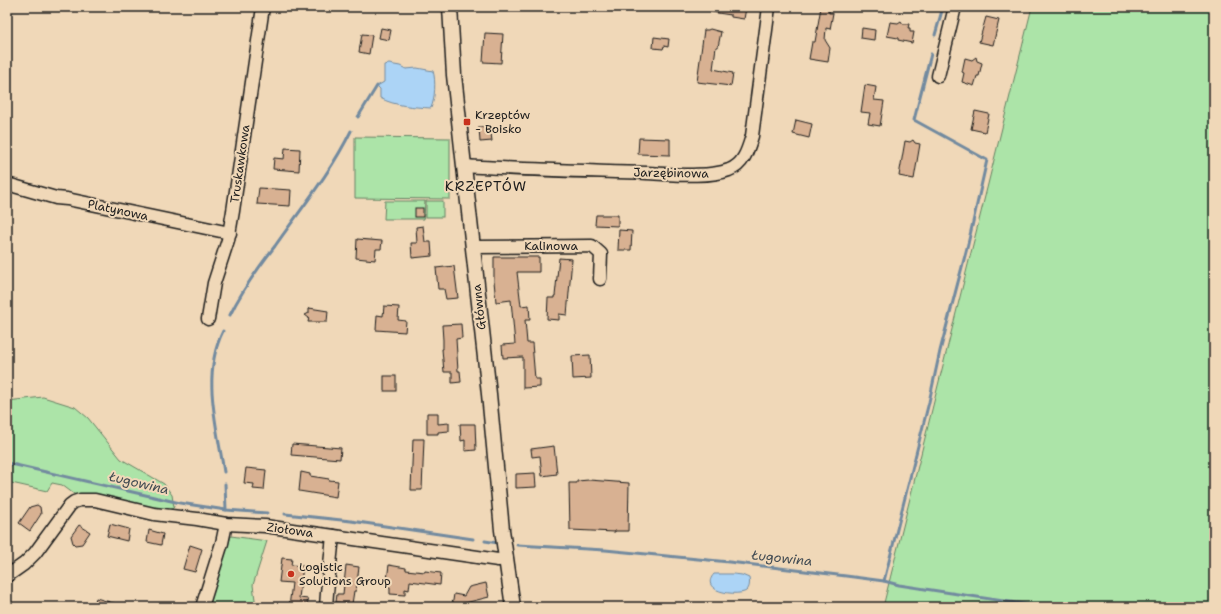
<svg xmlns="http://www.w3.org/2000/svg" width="1221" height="614" viewBox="0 0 1221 614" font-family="'Shantell Sans',sans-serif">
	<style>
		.green { fill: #ace4a8; stroke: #648062 }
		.water { fill: #acd4f6; stroke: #728a9f }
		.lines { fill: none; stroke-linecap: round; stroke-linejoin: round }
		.stream { stroke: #728a9f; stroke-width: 3 }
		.building { fill: #d8b192; stroke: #1c1c1c }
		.minor-casing { stroke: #1c1c1c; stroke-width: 15 }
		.tertiary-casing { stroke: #1c1c1c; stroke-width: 17 }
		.minor { stroke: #f0d8b8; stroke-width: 12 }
		.tertiary { stroke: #f0d8b8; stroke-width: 14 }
		.poi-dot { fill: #c8321e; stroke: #f0d8b8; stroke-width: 1.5 }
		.labels { text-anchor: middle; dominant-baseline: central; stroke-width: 4; stroke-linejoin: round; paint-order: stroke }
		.poi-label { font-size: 12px; fill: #1c1c1c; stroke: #f0d8b8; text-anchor: start }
		.street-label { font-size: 12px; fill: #1c1c1c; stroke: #f0d8b8 }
		.water-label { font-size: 13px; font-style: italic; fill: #404a52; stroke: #f0d8b8 }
		.quarter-label { font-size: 14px; letter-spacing: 1px; fill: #1c1c1c; stroke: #f0d8b8 }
	</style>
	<rect width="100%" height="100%" fill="#f0d8b8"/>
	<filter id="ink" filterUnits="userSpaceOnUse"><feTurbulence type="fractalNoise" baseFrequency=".025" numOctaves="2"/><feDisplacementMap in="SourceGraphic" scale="8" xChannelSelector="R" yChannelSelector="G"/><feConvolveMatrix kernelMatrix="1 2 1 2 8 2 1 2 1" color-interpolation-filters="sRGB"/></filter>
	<g filter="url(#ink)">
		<g class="green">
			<polygon points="1032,7 1214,7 1214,607 883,607"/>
			<polygon points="355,137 450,138 450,199 355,198"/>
			<polygon points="385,201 425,201 424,219 384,219"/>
			<rect x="426" y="201" width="17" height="16"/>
			<polygon points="43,397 75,407 88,418 121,459 164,484 172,495 174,507 169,511 83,496 74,494 62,485 52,483 47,491 7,482 7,401"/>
			<polygon points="231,536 267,541 253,585 256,607 213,607 210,605 210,602"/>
		</g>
		<g class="water">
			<path d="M389,64L400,66L406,69L417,68L433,71C436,80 435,99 431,108C414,107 395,106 380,98V89L377,86L384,82V65Z"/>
			<path d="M714,574H734L742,575L749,578C750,583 750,590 744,592C733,596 699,591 714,574Z"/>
		</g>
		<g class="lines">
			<g class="stream">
				<polyline points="935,35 943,7"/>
				<polyline points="358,117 377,86"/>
				<path d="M230,315C242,290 258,268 275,246C301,209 331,172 351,131"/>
				<path d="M223,331C201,375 217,426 224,472"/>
				<polyline points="7,463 180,503 226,510 267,513"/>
				<polyline points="225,484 226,510"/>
				<polyline points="285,514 351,521 473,539"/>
				<polyline points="485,541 498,543"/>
				<polyline points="517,545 605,550 729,562 846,576 884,581 899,585 1043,607"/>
				<polyline points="884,581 929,402 940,351 968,244 987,160 914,120 931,54"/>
			</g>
		</g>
		<g class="building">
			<polygon points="711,7 737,7 746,8 744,19 731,17 731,15 711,12"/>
			<polygon points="821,7 828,7 827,9 829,10 829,13 833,13 830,29 826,28 825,40 830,48 828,62 809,59 812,42 815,42"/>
			<polygon points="986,17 999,20 993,45 979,42"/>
			<polygon points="901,21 903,24 909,24 908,28 910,28 910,32 914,32 912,43 898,40 898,38 887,36 890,22 898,23"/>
			<polygon points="381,28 391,30 389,40 379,38"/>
			<polygon points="862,28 875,30 874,40 861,38"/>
			<polygon points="710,29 721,32 718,47 716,47 713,69 733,73 731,86 697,82 704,30 708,30"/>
			<polygon points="485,33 503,34 501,63 483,62"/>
			<polygon points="362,34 372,35 369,54 359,52"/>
			<polygon points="654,37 669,39 668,47 664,46 663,49 653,48"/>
			<polygon points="976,57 977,61 982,63 979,76 977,76 974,86 962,82 964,73 962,72 965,58 972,60"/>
			<polygon points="865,85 876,87 874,100 884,101 880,126 868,124 870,113 861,112"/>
			<polygon points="975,111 989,114 985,132 971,129"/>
			<polygon points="796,120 812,124 809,138 793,134"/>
			<polygon points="490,126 492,141 480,142 479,127"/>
			<polygon points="639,138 670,139 670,155 638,154"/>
			<polygon points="913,140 915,143 920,144 914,179 899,176 905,141 910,142"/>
			<polygon points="285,148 300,149 299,171 273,169 274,158 284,159"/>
			<polygon points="259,188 291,190 290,206 257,204"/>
			<rect x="415" y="208" width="8" height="9"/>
			<polygon points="596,215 618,215 618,226 595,225"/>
			<polygon points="423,226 425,242 431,242 432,256 412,258 411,243 417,243 416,227"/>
			<polygon points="619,230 632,231 631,250 618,250"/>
			<polygon points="357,239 382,241 381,249 376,249 375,260 356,258"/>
			<polygon points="494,257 539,257 539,272 517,272 521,306 529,305 530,320 525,320 527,343 532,343 535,379 540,379 540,387 523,388 523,357 503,358 502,345 515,344 511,300 496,302 494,281"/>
			<polygon points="559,258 572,259 567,315 559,314 559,320 547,319 548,298 554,298 554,296 555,296"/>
			<polygon points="454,266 458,298 446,299 444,289 438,289 436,268"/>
			<polygon points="384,306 399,307 398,320 406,321 405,332 376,330 377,315 383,316"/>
			<polygon points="309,308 328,311 327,322 308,322 309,318 305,315 309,313"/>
			<polygon points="461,324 462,338 456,339 458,371 460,371 461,382 452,383 452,372 444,372 442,349 443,349 443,340 442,325"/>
			<polygon points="590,355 591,378 573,379 572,356"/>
			<rect x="384" y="376" width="12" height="15"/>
			<polygon points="427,413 438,413 438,424 449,423 449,431 438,432 438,434 427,434"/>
			<polygon points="460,424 475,424 476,450 465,451 465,440 461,441"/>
			<polygon points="413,439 424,439 422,490 411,490"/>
			<polygon points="292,444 341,448 340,459 291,455"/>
			<polygon points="554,446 557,474 542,476 540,456 532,457 531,449"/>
			<polygon points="246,468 266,470 264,490 253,489 254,484 244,483"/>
			<polygon points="301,472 310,474 310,476 329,479 329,480 338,481 336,497 299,491"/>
			<polygon points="535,473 536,487 516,488 516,474"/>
			<polygon points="589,480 629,483 628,531 615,531 615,532 570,530 569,483 577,483 577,481"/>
			<polygon points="37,505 40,507 41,514 30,531 19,523 30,507"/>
			<polygon points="110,524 129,529 127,541 107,536"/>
			<polygon points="79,525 90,532 82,544 75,545 73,543 71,536"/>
			<polygon points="149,530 163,534 161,545 147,542"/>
			<polygon points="190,545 202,549 195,572 183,569"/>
			<polygon points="282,558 292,559 291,565 303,566 299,598 308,599 306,607 289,607 292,583 279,582"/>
			<polygon points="346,565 359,567 356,591 354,591 352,604 336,602 337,594 343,594"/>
			<polygon points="389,565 406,568 406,570 425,572 425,571 441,573 440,585 410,581 409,590 405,589 405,595 390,594 390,587 386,587"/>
			<polygon points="486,583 489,597 461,604 461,607 452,607 454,594 464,596 469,587"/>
			<polygon points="96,598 120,605 119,607 93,607"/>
		</g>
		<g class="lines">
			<defs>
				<g id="minor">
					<polyline points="938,76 955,7"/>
					<path d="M464,166C525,170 586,171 647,173C670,174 709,178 729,170C744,165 748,149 752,136L769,7"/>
					<polyline points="7,184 56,198 67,199 230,233"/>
					<polyline points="473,247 592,246 601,254 600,279"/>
					<polyline points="208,319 214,283 228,240 233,211 263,7"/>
					<polyline points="7,576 24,564 35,553 70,505 74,502 80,500 95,500 154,514 197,519 226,524 265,526 498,560 506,559"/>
					<polyline points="202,607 222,543 226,524"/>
					<polyline points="326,607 327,593 333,536"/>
				</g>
				<polyline id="tertiary" points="450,7 454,75 489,394 502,530 513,607"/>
			</defs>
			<use href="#minor" class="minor-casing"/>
			<use href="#tertiary" class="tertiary-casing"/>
			<use href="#minor" class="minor"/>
			<use href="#tertiary" class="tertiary"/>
		</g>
	</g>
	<g class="poi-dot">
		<rect x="463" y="118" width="8" height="8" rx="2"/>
		<circle cx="291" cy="574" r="4"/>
	</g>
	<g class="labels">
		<g class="poi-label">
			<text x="475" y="115">Krzeptów<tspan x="475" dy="14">- Boisko</tspan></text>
			<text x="299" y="567">Logistic<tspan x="299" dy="14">Solutions Group</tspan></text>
		</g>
		<g class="street-label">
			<text transform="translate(240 164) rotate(-82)">Truskawkowa</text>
			<text transform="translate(671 173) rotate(1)">Jarzębinowa</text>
			<text transform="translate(118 210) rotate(12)">Platynowa</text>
			<text x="551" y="246">Kalinowa</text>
			<text transform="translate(479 307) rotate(-96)">Główna</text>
			<text transform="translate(290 530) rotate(8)">Ziołowa</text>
		</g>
		<g class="water-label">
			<text transform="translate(139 483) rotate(13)">Ługowina</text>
			<text transform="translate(782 558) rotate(6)">Ługowina</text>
		</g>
		<g class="quarter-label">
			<text x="486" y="186">KRZEPTÓW</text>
		</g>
	</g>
	<rect width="1221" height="614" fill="none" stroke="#f0d8b8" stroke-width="24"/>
	<rect x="12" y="12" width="1197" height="590" fill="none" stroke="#1c1c1c" stroke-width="1.5" filter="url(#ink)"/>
</svg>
